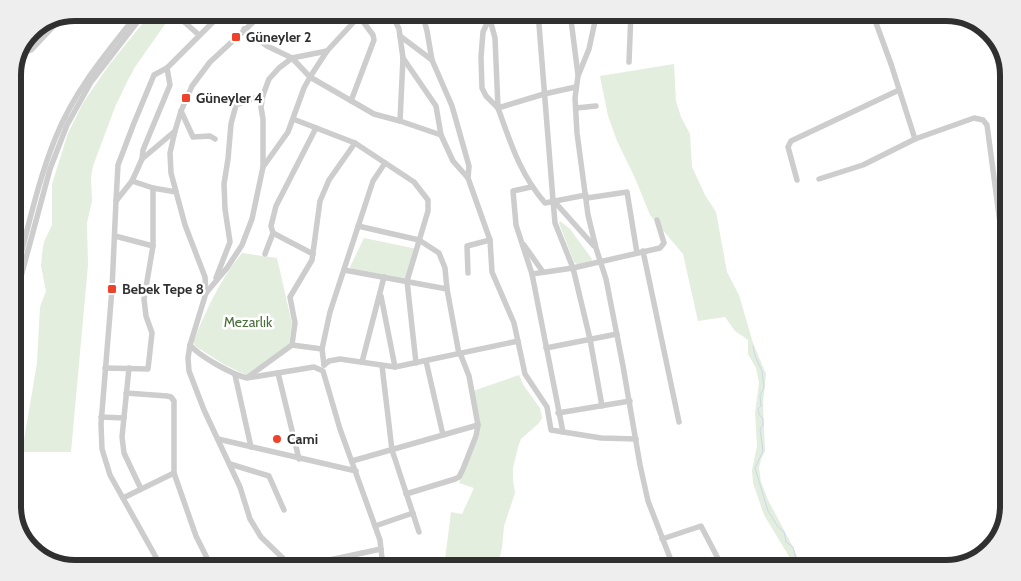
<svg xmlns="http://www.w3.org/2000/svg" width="1021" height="581" viewBox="0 0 1021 581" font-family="Cabin,sans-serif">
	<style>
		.green { fill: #e3eede }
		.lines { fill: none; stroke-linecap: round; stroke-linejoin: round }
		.stream { stroke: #c9d9ee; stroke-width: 1 }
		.minor { stroke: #cdcdcd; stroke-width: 5.5 }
		.poi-dot { fill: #ee422b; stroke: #fff; stroke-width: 2 }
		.labels { text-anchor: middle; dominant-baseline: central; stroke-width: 5; stroke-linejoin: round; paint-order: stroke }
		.poi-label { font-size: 14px; font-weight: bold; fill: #303030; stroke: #fff; text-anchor: start }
		.park-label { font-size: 14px; fill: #496f3b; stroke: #fff }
		.rim { fill: none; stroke: #303030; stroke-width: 6 }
	</style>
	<rect width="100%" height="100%" fill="#fff"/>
	<g class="green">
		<polygon points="151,13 173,13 135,67 128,80 115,107 93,166 91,177 92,201 87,223 88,265 71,452 22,452 37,363 40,307 46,291 41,266 42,254 44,242 52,225 52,184 68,133 83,103 109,65"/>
		<polygon points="674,64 676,101 681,117 690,134 692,167 705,195 716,212 727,272 739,295 753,343 766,374 763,404 765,451 761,459 759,468 761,482 768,500 793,547 802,568 796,568 764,515 753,483 752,470 757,446 755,413 759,383 756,368 748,354 748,340 735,331 725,317 698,321 683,254 650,215 635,178 617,141 608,116 600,76"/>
		<polygon points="560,221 570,229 592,259 591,262 578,265 574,262 559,223"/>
		<polygon points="364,238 417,249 406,280 354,272 350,267"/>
		<path d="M242,253L277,258L292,324L289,345L246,375L225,365L195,346L193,342C208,307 218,283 242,253Z"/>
		<polygon points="519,375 524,386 540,408 542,418 539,423 521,439 518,447 513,468 513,480 515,493 504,526 502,548 497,568 444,568 451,512 462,514 474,488 459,483 479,436 473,391"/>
	</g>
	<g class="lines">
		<polyline class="stream" points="753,346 755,356 762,371 764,388 760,395 761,406 758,409 759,414 763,419 763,425 760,429 763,451 755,468 768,511 778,527 784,532 786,542 793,547 798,568"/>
		<g class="minor">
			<polyline points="188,12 182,20 199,35"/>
			<polyline points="244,12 250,24"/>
			<path d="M264,12L210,62L192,86L181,111L175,131L170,153L171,173L185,225L205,277L206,293L190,345C199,356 233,375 247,378L314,367L323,371L340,429L380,540L383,568"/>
			<polyline points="391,12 399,29 403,58 400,121"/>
			<polyline points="422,12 427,31 432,60"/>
			<polyline points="455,12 460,16 464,16 466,12"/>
			<polyline points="488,12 495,38 498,108"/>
			<polyline points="538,12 553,200 594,246"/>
			<polyline points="570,12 578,75"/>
			<polyline points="597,12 589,49 578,76 575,98 577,133 588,215 596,248 606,279 623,366 640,465 648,501 674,568"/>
			<polyline points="872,12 891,64 915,139"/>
			<polyline points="490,17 483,32 481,57 482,88 486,96 498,108"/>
			<polyline points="244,29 267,46 292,58 310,77 374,114 400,121 441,135"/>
			<polyline points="400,36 432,60 452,106 469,166 468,178"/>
			<polyline points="20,54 31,50 61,18"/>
			<polyline points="403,58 436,106 441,135 453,161 468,178 490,240 492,272 514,323 525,374 547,407 551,430 601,438 636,439"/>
			<polyline points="629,62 631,12"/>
			<path d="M576,87L544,94L498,108C511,144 520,174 545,203L586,195"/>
			<polyline points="351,101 374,40 373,35 356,12"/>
			<polyline points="576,108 596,106"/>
			<polyline points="181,111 193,137 210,136 215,139"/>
			<polyline points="293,119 355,143 414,182 428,200 428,211 407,281 416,363"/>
			<polyline points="142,159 143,150 170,85 167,68 217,18 220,12"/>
			<polyline points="263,167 263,119 261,107 263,95 269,79 279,68 292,58 327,51"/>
			<polyline points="819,179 863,165 915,139 974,118 983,120 987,125 1002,238 1008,316"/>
			<polyline points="797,180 788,147 791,141 899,90"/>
			<polyline points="132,181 142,159 175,131"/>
			<polyline points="531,187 513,191 516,225 532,274 563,432"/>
			<polyline points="587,198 627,192 637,253"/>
			<polyline points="553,200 555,223 573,268 590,339 602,406"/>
			<polyline points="116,201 118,165 134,123 154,75 167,68"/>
			<polyline points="358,226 419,240 439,253 445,268 447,289 459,354"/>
			<polyline points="273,233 313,254"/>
			<polyline points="115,236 153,246"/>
			<polyline points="524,245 543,272"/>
			<polyline points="643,251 679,422"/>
			<polyline points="265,254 273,233 271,226 276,206 316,128"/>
			<polyline points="344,270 447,289"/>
			<polyline points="468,273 467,246 490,240"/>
			<polyline points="532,274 573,268 660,248 664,243 657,220"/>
			<polyline points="216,278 230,242 225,209 224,184 228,159 231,124 236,105 263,95"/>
			<path d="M13,283C27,235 36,186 55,139C74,91 107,52 139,12"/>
			<polyline points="206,293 227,268 242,245 252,219 263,167 288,132 304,88 310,77 327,51 363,12"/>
			<polyline points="381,296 395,367"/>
			<polyline points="13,306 50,169 67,125 91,82 145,12"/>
			<polyline points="190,345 188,358 189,371 204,410 240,487 250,519 261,537 293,568"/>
			<polyline points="292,345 322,349"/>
			<polyline points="546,348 617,334"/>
			<polyline points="426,361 443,435"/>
			<polyline points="362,362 384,277"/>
			<polyline points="324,365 322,349 330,312 373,181 385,163"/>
			<polyline points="324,365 329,361 340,359 395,367 518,341"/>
			<polyline points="382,366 392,450 419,532"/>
			<polyline points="105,368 148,369 152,333 146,316 144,299 153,246 153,188"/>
			<polyline points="129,368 122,437 124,453 141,489"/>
			<polyline points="278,373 299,459"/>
			<polyline points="235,375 251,447"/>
			<polyline points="248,377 292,345 295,323 290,297 312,260 320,201 329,180 355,143"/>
			<polyline points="126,393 167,396 171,397 174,401 174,473 196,536 212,568"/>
			<polyline points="558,413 630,401"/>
			<polyline points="101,417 124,418"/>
			<polyline points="218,439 356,471"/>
			<polyline points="352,461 478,425"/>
			<polyline points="230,464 269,476 284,510"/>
			<polyline points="406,494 455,479 459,477 463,469 476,436 478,425 469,376 460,353"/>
			<polyline points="123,498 174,473"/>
			<polyline points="375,526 413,513"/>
			<polyline points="662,539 701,526 723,568"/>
			<polyline points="162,568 110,475 102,449 101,424 112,289 116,201 132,181 153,188 176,192"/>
			<polyline points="292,568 381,549"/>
		</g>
	</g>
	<g class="poi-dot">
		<rect x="231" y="32" width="10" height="10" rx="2.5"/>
		<rect x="181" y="93" width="10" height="10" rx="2.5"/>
		<rect x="107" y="284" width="10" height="10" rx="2.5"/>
		<circle cx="277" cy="439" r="5"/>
	</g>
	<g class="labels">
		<g class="poi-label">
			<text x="246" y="37">Güneyler 2</text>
			<text x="196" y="98">Güneyler 4</text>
			<text x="122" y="289">Bebek Tepe 8</text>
			<text x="287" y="439">Cami</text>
		</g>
		<g class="park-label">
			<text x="248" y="322">Mezarlık</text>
		</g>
	</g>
	<path d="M0 0H1021V581H0ZM75 21H946A54 54 0 0 1 1000 75V506A54 54 0 0 1 946 560H75A54 54 0 0 1 21 506V75A54 54 0 0 1 75 21Z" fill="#eee" fill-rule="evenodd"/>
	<path class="rim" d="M75 21H946A54 54 0 0 1 1000 75V506A54 54 0 0 1 946 560H75A54 54 0 0 1 21 506V75A54 54 0 0 1 75 21Z"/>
</svg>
